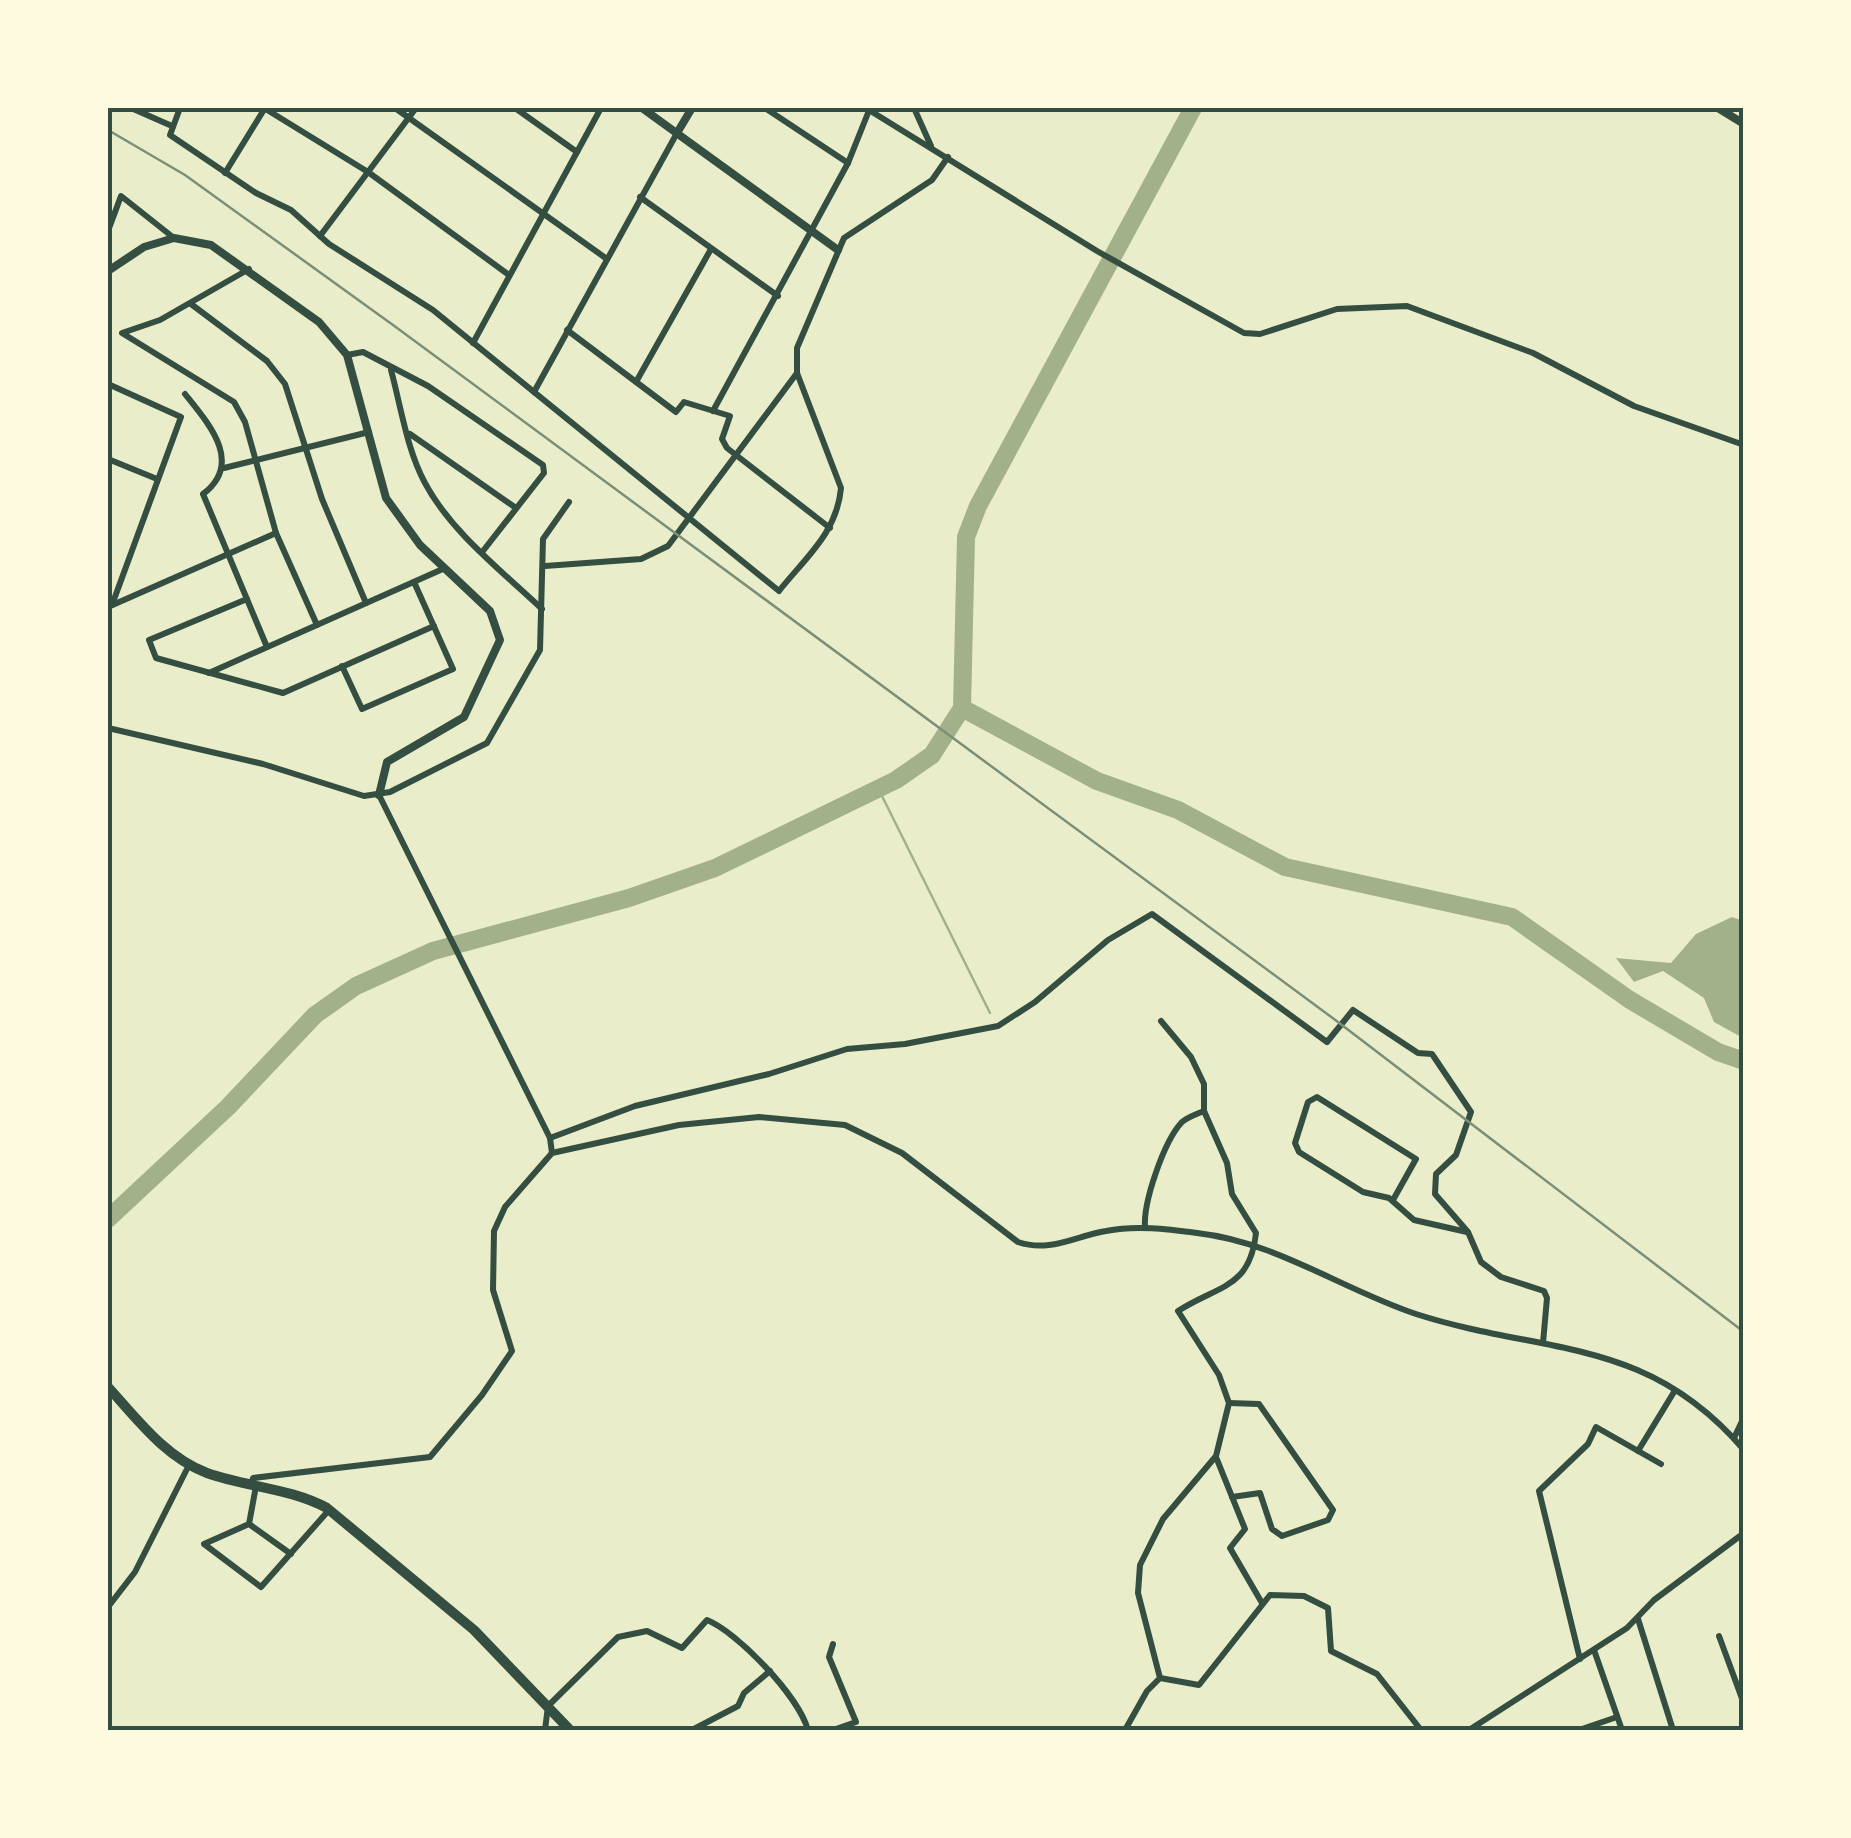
<svg xmlns="http://www.w3.org/2000/svg" width="1851" height="1838" viewBox="0 0 1851 1838" font-family="Commissioner,sans-serif">
	<style>
		.water { fill: #a3b18a }
		.lines { fill: none; stroke-linecap: round; stroke-linejoin: round }
		.stream { stroke: #a3b18a; stroke-width: 2.5 }
		.river { stroke: #a3b18a; stroke-width: 18 }
		.minor { stroke: #344e41; stroke-width: 6 }
		.tertiary { stroke: #344e41; stroke-width: 8 }
		.trunk { stroke: #344e41; stroke-width: 10 }
		.rail { stroke: #7c8e77; stroke-width: 2.5 }
		.neatline { fill: none; stroke: #344e41; stroke-width: 4 }
	</style>
	<rect width="100%" height="100%" fill="#e9edc9"/>
	<polygon class="water" points="1732,917 1743,921 1743,1038 1714,1022 1704,998 1663,971 1634,982 1616,958 1671,963 1696,934"/>
	<g class="lines">
		<polyline class="stream" points="878,788 990,1013"/>
		<g class="river">
			<polyline points="962,708 1097,781 1178,810 1285,867 1512,917 1630,1000 1718,1052 1744,1061"/>
			<polyline points="962,708 966,537 978,506 1193,108"/>
			<polyline points="108,1219 228,1107 315,1015 356,986 433,951 629,898 715,868 896,780 932,755 962,708"/>
		</g>
		<g class="minor">
			<polyline points="131,108 172,126"/>
			<path d="M180,108L170,135L256,193L291,210L329,244L433,310L779,591C805,558 837,533 841,488L797,373V348L844,238L932,180L948,157"/>
			<polyline points="264,108 368,172 509,275"/>
			<polyline points="395,108 607,259"/>
			<polyline points="515,108 577,152"/>
			<polyline points="765,108 848,163"/>
			<polyline points="914,108 931,146"/>
			<polyline points="869,110 1097,251 1244,333 1260,334 1337,309 1407,306 1533,353 1634,406 1744,445"/>
			<polyline points="225,173 265,108"/>
			<polyline points="640,197 778,296"/>
			<polyline points="108,231 121,196 174,238"/>
			<polyline points="320,236 416,108"/>
			<polyline points="249,269 160,320 122,333 234,402 245,422 276,533 317,625"/>
			<polyline points="191,304 267,361 285,384 322,499 366,603"/>
			<polyline points="567,330 676,412 684,402 730,416 722,439 727,448 830,528"/>
			<polyline points="473,343 601,108"/>
			<polyline points="347,355 363,352 428,386 543,465 544,473 483,551"/>
			<path d="M391,370C401,407 407,450 425,483C451,532 502,571 542,609"/>
			<polyline points="636,382 711,249"/>
			<polyline points="108,384 181,417 112,605"/>
			<polyline points="534,392 677,133"/>
			<path d="M185,394C209,424 244,463 203,494L267,647"/>
			<polyline points="713,411 848,163 870,108"/>
			<polyline points="410,434 516,508"/>
			<polyline points="108,459 157,479"/>
			<polyline points="224,468 369,432"/>
			<polyline points="545,566 641,559 668,546 797,373"/>
			<polyline points="247,599 149,640 156,658 283,693 434,626"/>
			<polyline points="108,607 276,533"/>
			<polyline points="342,666 362,709 453,669 414,582"/>
			<polyline points="209,673 445,568"/>
			<polyline points="108,728 263,764 364,796 390,792 487,743 540,650 543,539 569,502"/>
			<polyline points="379,795 550,1138 552,1153"/>
			<polyline points="550,1138 635,1106 769,1074 847,1049 905,1044 998,1026 1035,1002 1108,940 1152,914 1327,1042 1353,1010 1418,1053 1432,1054 1471,1112 1456,1155 1436,1174 1435,1194 1468,1232 1481,1262 1501,1277 1544,1291 1547,1298 1543,1343"/>
			<polyline points="1393,1200 1416,1159 1317,1097 1308,1102 1295,1143 1299,1152 1363,1192 1389,1198 1414,1220 1467,1232"/>
			<path d="M1145,1228C1143,1202 1164,1141 1182,1122C1188,1117 1197,1114 1204,1111"/>
			<polyline points="1229,1403 1259,1404 1333,1510 1328,1520 1282,1536 1272,1529 1260,1493 1232,1497"/>
			<polyline points="1734,1438 1744,1417"/>
			<polyline points="1638,1451 1674,1392"/>
			<polyline points="1216,1457 1245,1529 1230,1548 1262,1603"/>
			<path d="M251,1485L253,1478L430,1457L482,1395L512,1351L493,1290L494,1231L505,1207L552,1153L679,1125L759,1117L845,1125L902,1153L1018,1242C1050,1253 1075,1236 1106,1231C1136,1225 1167,1229 1197,1233C1277,1242 1341,1289 1416,1314C1543,1355 1646,1335 1744,1450"/>
			<polyline points="249,1524 256,1486"/>
			<polyline points="291,1554 249,1524 204,1544 261,1587 329,1510"/>
			<polyline points="108,1607 135,1572 189,1465"/>
			<polyline points="1638,1619 1673,1730"/>
			<polyline points="1719,1636 1744,1704"/>
			<polyline points="1594,1650 1622,1730"/>
			<polyline points="1580,1659 1539,1491 1588,1444 1596,1427 1661,1464"/>
			<polyline points="1160,1678 1199,1685 1270,1595 1304,1596 1328,1608 1331,1651 1377,1674 1421,1730"/>
			<path d="M545,1730L548,1706L618,1637L647,1631L682,1648L707,1620C737,1632 798,1695 808,1730"/>
			<polyline points="692,1730 738,1706 744,1693 770,1671"/>
			<polyline points="833,1730 856,1722 829,1657 833,1644"/>
			<path d="M1125,1730L1147,1691L1160,1678L1138,1593L1140,1565L1163,1519L1216,1456L1229,1403L1219,1375L1178,1311C1218,1285 1250,1289 1256,1233L1232,1194L1227,1163L1204,1111V1084L1191,1057L1161,1021"/>
			<polyline points="1469,1730 1627,1628 1654,1600 1744,1533"/>
			<polyline points="1579,1730 1617,1717"/>
		</g>
		<g class="tertiary">
			<polyline points="642,108 838,250"/>
			<polyline points="1718,108 1744,124"/>
			<polyline points="677,133 692,108"/>
			<polyline points="108,271 144,247 174,238 211,245 319,322 347,355 386,498 420,545 490,611 500,640 464,717 387,762 379,795"/>
		</g>
		<path class="trunk" d="M108,1387C137,1419 165,1457 207,1473C246,1487 290,1488 327,1508L474,1630L570,1730"/>
		<polyline class="rail" points="108,130 185,175 393,325 1334,1019 1744,1332"/>
	</g>
	<rect width="1851" height="1838" fill="none" stroke="#fefae0" stroke-width="220"/>
	<rect x="110" y="110" width="1631" height="1618" class="neatline"/>
</svg>
